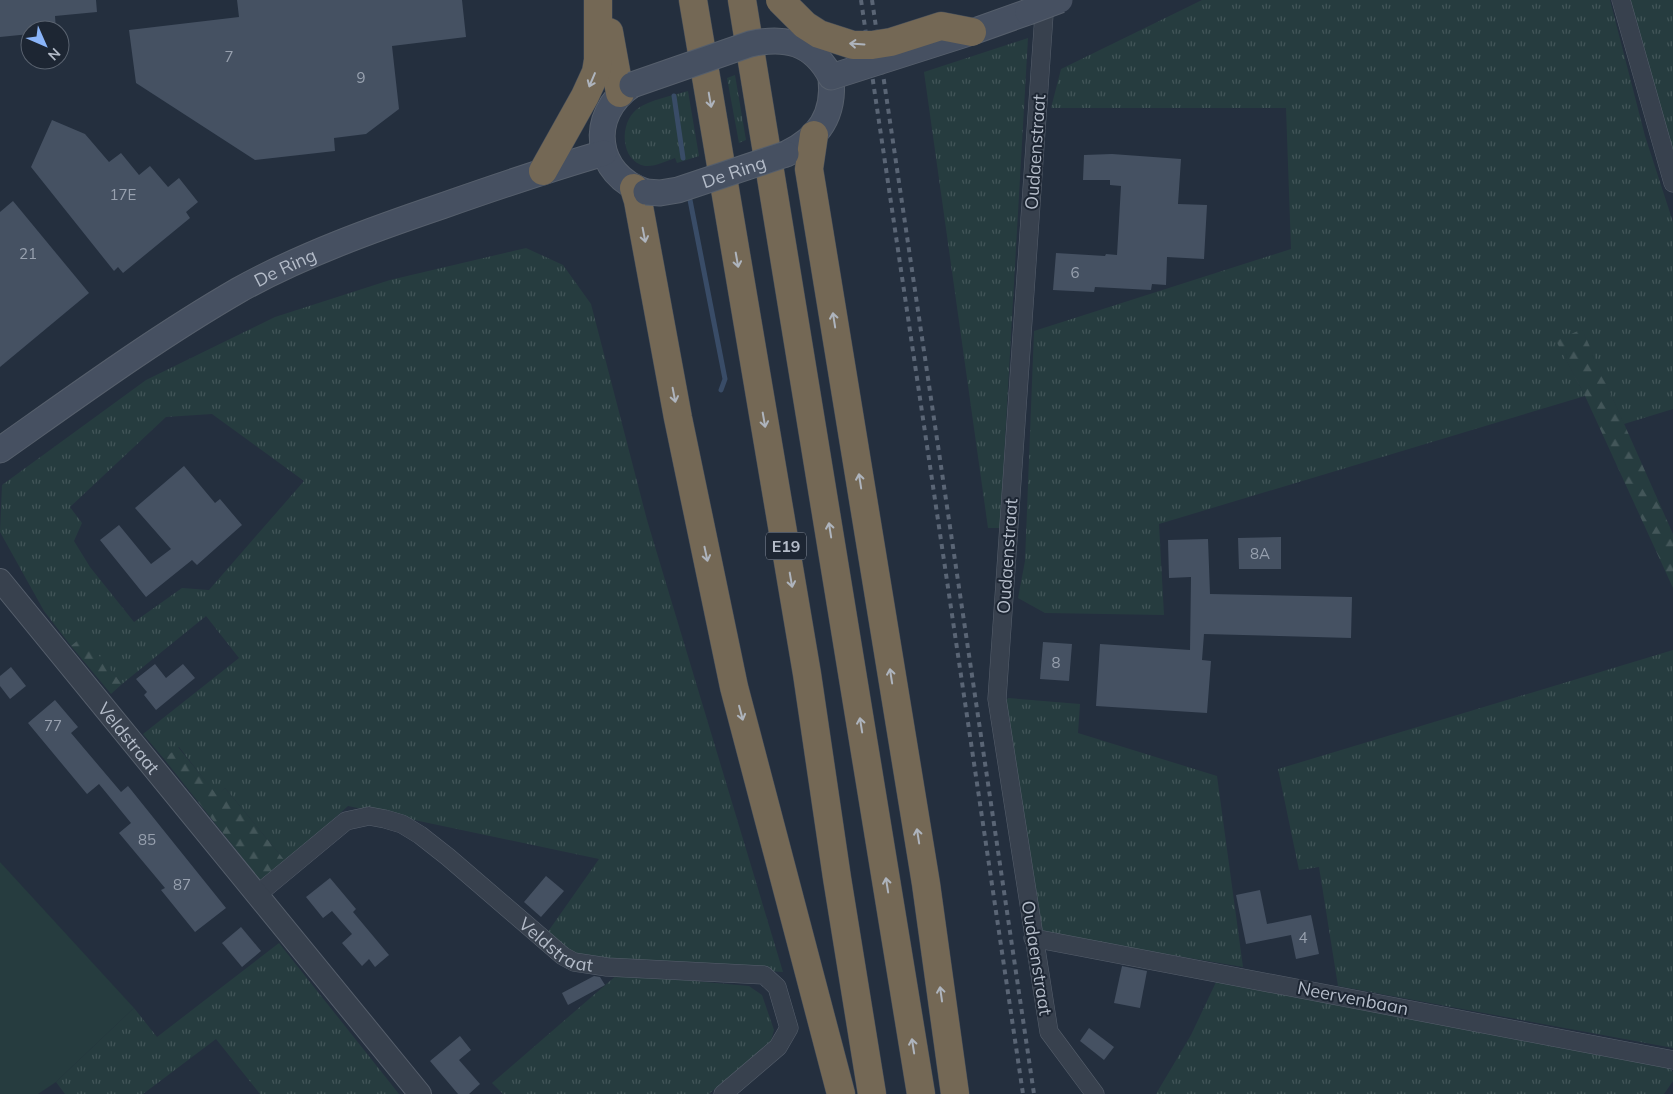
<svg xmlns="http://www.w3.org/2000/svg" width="1673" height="1094" viewBox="0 0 1673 1094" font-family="Mulish,sans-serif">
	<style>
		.grass { fill: url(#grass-tufts); fill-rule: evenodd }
		.forest { fill: url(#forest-firs) }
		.park { fill: #263c3f }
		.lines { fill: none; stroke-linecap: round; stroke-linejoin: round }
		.stream { stroke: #394c67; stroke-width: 5 }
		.building { fill: #455162 }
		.minor-casing { stroke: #565f6c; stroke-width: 19 }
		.tertiary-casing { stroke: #565f6c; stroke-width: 24 }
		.secondary-casing { stroke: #565f6c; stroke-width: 27 }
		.motorway-casing { stroke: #434c59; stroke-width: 29 }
		.minor { stroke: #38414e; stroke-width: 18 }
		.tertiary { stroke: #38414e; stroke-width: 22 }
		.secondary { stroke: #465061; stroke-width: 25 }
		.motorway { stroke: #746855; stroke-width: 28 }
		.rail { stroke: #5a6575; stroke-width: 4; stroke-dasharray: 5 5; stroke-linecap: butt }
		.secondary-bridge-casing { stroke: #565f6c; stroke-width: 27; stroke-linecap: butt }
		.motorway-bridge-casing { stroke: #434c59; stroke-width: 29; stroke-linecap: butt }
		.secondary-bridge { stroke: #465061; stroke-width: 25 }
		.motorway-bridge { stroke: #746855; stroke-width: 28 }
		.oneway { stroke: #aeb4bd }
		.labels { text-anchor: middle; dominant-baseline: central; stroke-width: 4; stroke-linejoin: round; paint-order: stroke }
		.number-label { font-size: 15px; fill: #98a1af }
		.shield { fill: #1d2633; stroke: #878f9c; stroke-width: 1 }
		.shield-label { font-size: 16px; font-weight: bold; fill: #b4bcc9 }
		.street-label { font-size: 18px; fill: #b4bcc9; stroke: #1d2633 }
	</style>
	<defs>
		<pattern id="grass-tufts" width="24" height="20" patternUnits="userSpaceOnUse" patternTransform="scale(1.25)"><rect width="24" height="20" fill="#263c3f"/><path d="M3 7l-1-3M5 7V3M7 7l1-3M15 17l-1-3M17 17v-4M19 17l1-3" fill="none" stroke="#435659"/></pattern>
		<pattern id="forest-firs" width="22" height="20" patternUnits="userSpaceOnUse" patternTransform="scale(1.25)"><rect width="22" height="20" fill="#263c3f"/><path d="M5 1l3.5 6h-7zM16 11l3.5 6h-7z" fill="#435659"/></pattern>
	</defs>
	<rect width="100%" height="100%" fill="#242f3e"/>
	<g class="grass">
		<polygon points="1202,0 1610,0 1645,136 1673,222 1673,409 1624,424 1582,330 1557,342 1585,396 1159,524 1164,615 1045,613 1018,598 1025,561 1034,331 1291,249 1286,108 1051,108 1061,69"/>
		<polygon points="1628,0 1673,0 1673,152"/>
		<polygon points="1028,38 1000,528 988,528 924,72"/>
		<polygon points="735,75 746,140 739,143 727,78"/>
		<path d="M688,91L699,156L677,163L675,158C666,161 655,167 645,166C620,161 619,123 637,109C651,99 672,96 688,91Z"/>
		<path d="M526,248L563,265L591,304L647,520L783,972L590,961L562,948L547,933L599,859L348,806L286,862L225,788L217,796L179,747L164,759L143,734L239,658L206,616L122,684L83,637L71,646L44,611L0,532L2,485L146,380L275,317L390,280ZM212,414L304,481L209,590L182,588L134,622L90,567L74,541L82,523L70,507L166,417Z"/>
		<polygon points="1673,650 1673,1048 1338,986 1319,867 1299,870 1278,769"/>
		<polygon points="1008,698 1080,704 1078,733 1217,776 1243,967 1052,935 1042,931 1038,925 1006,701"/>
		<polygon points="279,943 399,1094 260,1094 216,1039 143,1094 65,1094 56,1082 134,1008 157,1037"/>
		<polygon points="618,974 749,986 762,995 774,1030 771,1041 709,1094 503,1094 492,1083"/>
		<polygon points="1217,980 1668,1066 1673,1072 1673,1081 1664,1094 1156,1094 1191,1035"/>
	</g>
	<g class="forest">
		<polygon points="1582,329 1673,534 1673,588 1585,396 1556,341"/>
		<polygon points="83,636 122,684 111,694 71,646"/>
		<polygon points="178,747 217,795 225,788 286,862 261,881 164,759"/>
	</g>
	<polygon class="park" points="0,862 134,1008 56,1082 38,1094 0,1094"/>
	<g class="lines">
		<g class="stream">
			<polyline points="674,96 683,158"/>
			<polyline points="690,200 725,379 721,390"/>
		</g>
	</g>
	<g class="building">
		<polygon points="0,0 96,0 97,12 55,16 56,30 30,30 30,34 0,37"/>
		<polygon points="237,0 462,0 466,37 392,46 399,109 366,134 334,138 335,151 255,160 136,83 129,30 239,17"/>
		<polygon points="52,120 85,134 109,162 121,153 139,175 150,166 168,187 179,178 198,202 186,212 190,218 123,273 118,267 114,271 31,167"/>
		<polygon points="1112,154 1181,159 1178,204 1207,205 1204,259 1167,257 1166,285 1152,284 1151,290 1095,287 1094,292 1053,290 1056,253 1105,256 1106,254 1117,255 1121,186 1110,185 1110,180 1083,180 1084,155"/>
		<polygon points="13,201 89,293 0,367 0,212"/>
		<polygon points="184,466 215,503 220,499 242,525 197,565 192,560 146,597 100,540 119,525 151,564 171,549 135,508"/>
		<polygon points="1281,537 1281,569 1239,569 1238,538"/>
		<polygon points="1208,539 1210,594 1352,597 1351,638 1204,634 1202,660 1211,661 1207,713 1096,706 1100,644 1190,650 1191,577 1169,578 1168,540"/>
		<polygon points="1043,642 1072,644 1069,681 1040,679"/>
		<polygon points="155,664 166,678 183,664 195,678 156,710 144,695 147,692 136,679"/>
		<polygon points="11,667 26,686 10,699 0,686 0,676"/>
		<polygon points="55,700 78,727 71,733 121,792 128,786 226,908 195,932 161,890 165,888 119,833 131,823 99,784 87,794 28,723"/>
		<polygon points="546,876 564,891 541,917 524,902"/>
		<polygon points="330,878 356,909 353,912 389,955 375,967 369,959 362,966 342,943 352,934 332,911 323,918 306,897"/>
		<polygon points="1260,890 1267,924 1311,915 1319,954 1296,959 1291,935 1246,944 1236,895"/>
		<polygon points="241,927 261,951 242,967 222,943"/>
		<polygon points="1122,966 1147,971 1140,1008 1114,1003"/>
		<polygon points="594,976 600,977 605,985 568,1005 562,993"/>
		<polygon points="1089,1028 1114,1047 1104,1060 1080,1041"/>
		<polygon points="460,1036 471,1050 459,1060 480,1084 469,1094 458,1094 430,1061"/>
	</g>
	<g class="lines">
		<defs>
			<g id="minor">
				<polyline points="1045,0 997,699 1049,1032 1095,1094"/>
				<polyline points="1621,0 1673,183"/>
				<path id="s1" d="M258,894L346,821L369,816L385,819L402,824L420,835L448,857L563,956L574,962L607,967L764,975L777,987L789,1028L778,1047L723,1094"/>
				<polyline points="1033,938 1673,1060"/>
			</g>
			<g id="tertiary">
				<path id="s2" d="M0,580L420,1094"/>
			</g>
			<g id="secondary">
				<polyline points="972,32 1028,12"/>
				<path d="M632,85C587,115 594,175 646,192"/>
				<path d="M786,154C819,138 835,115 831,77"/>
				<path id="s3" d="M0,450C78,395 156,338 239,290C302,255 374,229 442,206C496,187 549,169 604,153"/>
			</g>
			<g id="motorway">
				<polyline points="693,0 807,674 837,878 872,1094"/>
				<polyline points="742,0 921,1094"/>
				<polyline points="609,32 620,93"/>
				<polyline points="814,135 809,169 926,884 955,1094"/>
				<polyline points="543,171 585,96 596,72 598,60 598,0"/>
				<polyline points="634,188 638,201 678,418 734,687 841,1094"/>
			</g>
		</defs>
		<use href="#minor" class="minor-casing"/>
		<use href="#tertiary" class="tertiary-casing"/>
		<use href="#secondary" class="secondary-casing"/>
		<use href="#motorway" class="motorway-casing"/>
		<use href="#minor" class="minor"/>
		<use href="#tertiary" class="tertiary"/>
		<use href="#secondary" class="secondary"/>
		<use href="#motorway" class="motorway"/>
		<g class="rail">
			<polyline points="861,0 1023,1094"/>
			<polyline points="872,0 1034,1094"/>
		</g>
		<defs>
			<g id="secondary-bridge">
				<polyline points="1028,12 1060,0"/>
				<path d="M632,85L750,44C785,36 813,42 831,77L972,32"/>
				<path id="s4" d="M646,192L660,193L678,190L786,154"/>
			</g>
			<polyline id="motorway-bridge" points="780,0 805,25 819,34 853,45 872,45 891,42 941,26 972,32"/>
		</defs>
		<use href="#secondary-bridge" class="secondary-bridge-casing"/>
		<use href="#motorway-bridge" class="motorway-bridge-casing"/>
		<use href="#secondary-bridge" class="secondary-bridge"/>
		<use href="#motorway-bridge" class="motorway-bridge"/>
	</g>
	<defs><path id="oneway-shaft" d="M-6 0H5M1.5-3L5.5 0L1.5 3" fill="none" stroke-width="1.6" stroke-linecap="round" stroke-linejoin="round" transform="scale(1.25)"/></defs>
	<g class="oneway">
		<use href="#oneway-shaft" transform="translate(857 44) rotate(-176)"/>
		<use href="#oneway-shaft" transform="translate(592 80) rotate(113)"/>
		<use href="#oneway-shaft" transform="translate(710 100) rotate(80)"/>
		<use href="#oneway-shaft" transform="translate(644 235) rotate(79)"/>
		<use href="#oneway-shaft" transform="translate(737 260) rotate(80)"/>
		<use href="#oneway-shaft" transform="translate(834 320) rotate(-99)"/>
		<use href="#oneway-shaft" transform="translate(674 395) rotate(79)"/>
		<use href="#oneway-shaft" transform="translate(764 420) rotate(80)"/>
		<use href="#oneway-shaft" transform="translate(860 481) rotate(-99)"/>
		<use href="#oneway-shaft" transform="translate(830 530) rotate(-99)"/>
		<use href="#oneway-shaft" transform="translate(706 554) rotate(78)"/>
		<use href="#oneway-shaft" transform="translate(791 580) rotate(80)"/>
		<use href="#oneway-shaft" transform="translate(891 676) rotate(-99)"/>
		<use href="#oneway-shaft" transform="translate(741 713) rotate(75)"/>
		<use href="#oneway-shaft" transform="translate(861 725) rotate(-99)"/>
		<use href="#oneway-shaft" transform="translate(918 836) rotate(-99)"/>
		<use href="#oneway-shaft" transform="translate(887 885) rotate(-99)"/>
		<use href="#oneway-shaft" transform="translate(941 994) rotate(-98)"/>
		<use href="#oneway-shaft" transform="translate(913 1046) rotate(-99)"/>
	</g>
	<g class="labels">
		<g class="number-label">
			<text x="229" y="56">7</text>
			<text x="361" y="77">9</text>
			<text x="123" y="194">17E</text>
			<text x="28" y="253">21</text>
			<text x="1075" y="272">6</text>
			<text x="1260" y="553">8A</text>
			<text x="1056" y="662">8</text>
			<text x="53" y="725">77</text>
			<text x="147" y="839">85</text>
			<text x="182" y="884">87</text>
			<text x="1303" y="937">4</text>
		</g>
		<rect class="shield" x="766" y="532.5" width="40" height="27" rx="4"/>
		<g class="shield-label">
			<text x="786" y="546">E19</text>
		</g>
		<g class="street-label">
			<text transform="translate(1035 152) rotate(-86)">Oudaenstraat</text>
			<text stroke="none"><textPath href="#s4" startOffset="91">De Ring</textPath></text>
			<text stroke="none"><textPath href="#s3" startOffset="339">De Ring</textPath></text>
			<text transform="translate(1007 556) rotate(-86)">Oudaenstraat</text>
			<text stroke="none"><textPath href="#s2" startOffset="204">Veldstraat</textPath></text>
			<text stroke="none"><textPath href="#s1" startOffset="369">Veldstraat</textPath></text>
			<text transform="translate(1037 958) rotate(81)">Oudaenstraat</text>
			<text transform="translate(1353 998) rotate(11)">Neervenbaan</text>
		</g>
	</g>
	<g transform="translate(45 45) rotate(135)"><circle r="24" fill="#1d2633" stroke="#59626f"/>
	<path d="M0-4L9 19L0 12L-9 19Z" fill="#8ab4f8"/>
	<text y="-8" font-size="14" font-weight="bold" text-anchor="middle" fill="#b4bcc9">N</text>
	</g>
</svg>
